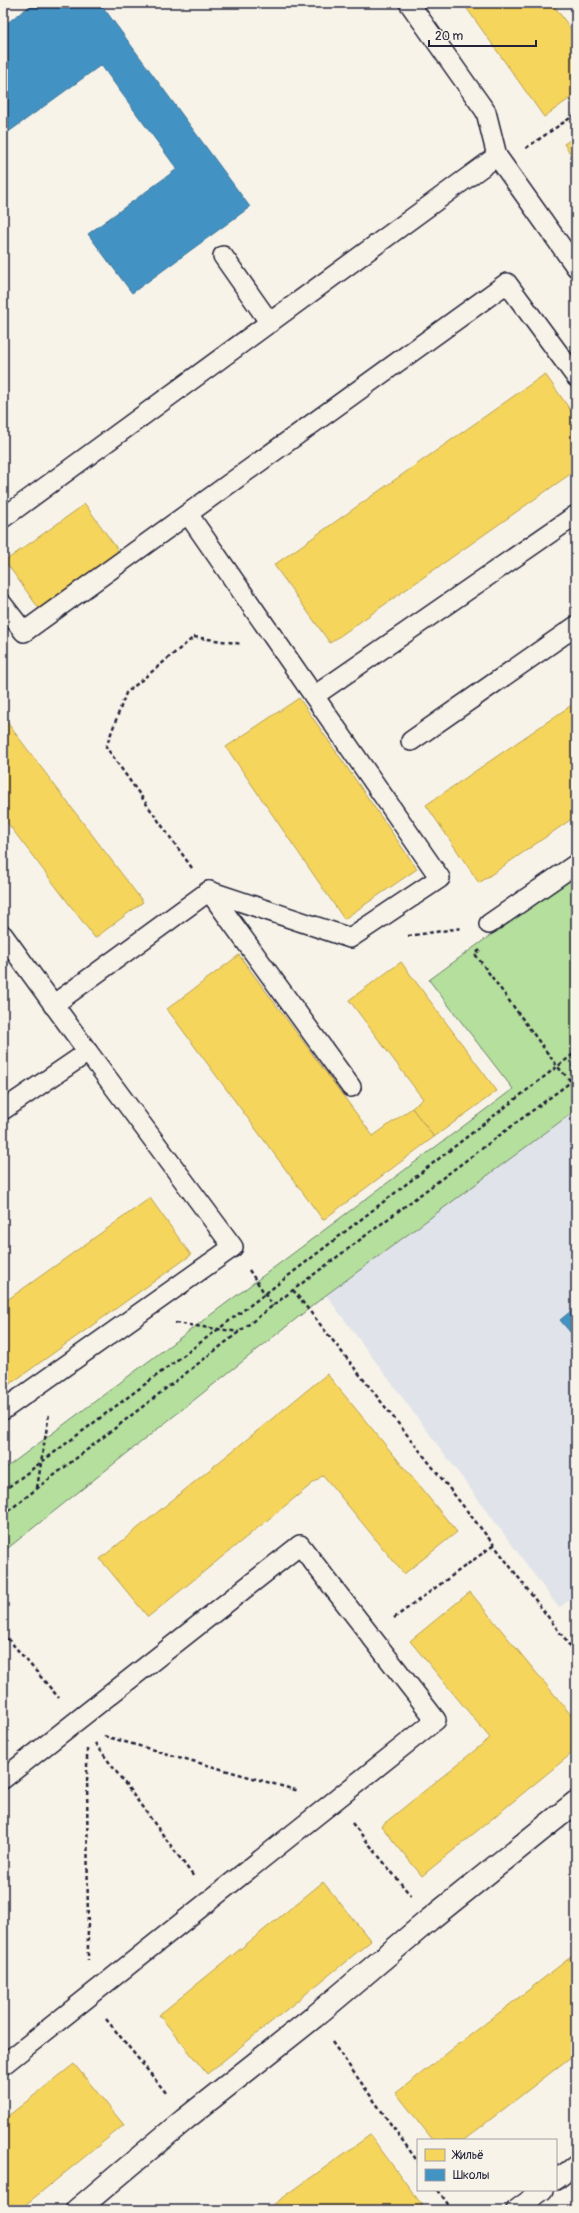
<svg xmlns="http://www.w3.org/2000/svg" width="579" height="2213" viewBox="0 0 579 2213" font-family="Pangolin,sans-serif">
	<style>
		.built { fill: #e0e3e9 }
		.green { fill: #b5df9c; stroke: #6c806c }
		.homes { fill: #f6d55c; stroke: #b69f52 }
		.schools { fill: #4393c3; stroke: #39719a }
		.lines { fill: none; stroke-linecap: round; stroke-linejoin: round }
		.service-casing { stroke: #22223b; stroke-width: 22 }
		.minor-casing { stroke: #22223b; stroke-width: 25 }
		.path { stroke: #22223b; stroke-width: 2.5; stroke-dasharray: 4 3; stroke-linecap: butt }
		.service { stroke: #f7f3e8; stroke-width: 19 }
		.minor { stroke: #f7f3e8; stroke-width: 22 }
	</style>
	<rect width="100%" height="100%" fill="#f7f3e8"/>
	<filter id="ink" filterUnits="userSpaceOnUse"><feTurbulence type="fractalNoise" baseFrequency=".025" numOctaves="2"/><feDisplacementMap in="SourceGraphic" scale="8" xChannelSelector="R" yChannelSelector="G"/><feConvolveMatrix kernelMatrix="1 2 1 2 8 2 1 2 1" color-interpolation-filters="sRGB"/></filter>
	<g filter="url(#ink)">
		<polygon class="built" points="576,1110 576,1595 559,1608 326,1295"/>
		<polygon class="green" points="576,873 576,1110 326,1295 3,1552 3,1470 513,1089 429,980"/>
		<g class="homes">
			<polygon points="463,3 552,3 576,36 576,94 544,117"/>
			<polygon points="576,136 576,162 564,144"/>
			<polygon points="545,374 576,418 576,470 330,643 274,565"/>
			<polygon points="85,504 120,553 40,610 5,561"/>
			<polygon points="299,698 417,869 344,919 226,747"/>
			<polygon points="576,702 576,816 479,883 426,805"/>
			<polygon points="3,717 143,902 95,938 3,817"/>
			<polygon points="239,955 373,1136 412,1108 434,1137 323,1220 167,1009"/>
			<polygon points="401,962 497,1091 434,1137 412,1108 423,1099 349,1000"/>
			<polygon points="150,1198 191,1255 3,1389 3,1303"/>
			<polygon points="327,1374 457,1532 404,1574 323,1475 148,1617 100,1559"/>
			<polygon points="470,1592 576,1721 576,1750 422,1876 381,1826 490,1738 410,1641"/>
			<polygon points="323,1882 371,1941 207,2074 159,2015"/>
			<polygon points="576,1953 576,2053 464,2140 433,2140 396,2093"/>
			<polygon points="74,2064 124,2125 19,2210 3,2210 3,2120"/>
			<polygon points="370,2135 422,2205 415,2210 266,2210"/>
		</g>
		<g class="schools">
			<polygon points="34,3 100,3 250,207 132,293 88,234 177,169 101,65 3,136 3,26"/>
			<polygon points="576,1307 576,1339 560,1320"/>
		</g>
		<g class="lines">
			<defs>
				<g id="service">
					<polyline points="409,3 486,112 497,156 576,267"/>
					<polyline points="223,256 270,323"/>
					<polyline points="188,514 440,878 350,938 209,891"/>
					<polyline points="3,518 497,156"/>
					<polyline points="3,605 24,632 507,283 576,377"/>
					<polyline points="314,696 576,515"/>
					<polyline points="411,741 576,626"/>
					<polyline points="489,924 576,864"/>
					<polyline points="3,935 88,1052 3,1110"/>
					<polyline points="53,1005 209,891 351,1087"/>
					<polyline points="3,1410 233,1247 88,1052"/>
					<polyline points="3,1779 300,1545 436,1720 3,2065"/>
					<polyline points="556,2180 576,2165"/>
					<polyline points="516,2210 543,2190"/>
				</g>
				<polyline id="minor" points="77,2210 184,2120 314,2017 429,1920 576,1802"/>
			</defs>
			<use href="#service" class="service-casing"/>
			<use href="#minor" class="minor-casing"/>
			<g class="path">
				<polyline points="526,148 576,114"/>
				<polyline points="192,868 106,747 126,693 194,637 242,644"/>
				<polyline points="408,936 462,928"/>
				<polyline points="480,950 475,954 557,1066 576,1087"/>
				<polyline points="571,1081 576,1041"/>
				<polyline points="249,1270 273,1306"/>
				<polyline points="293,1290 494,1545 576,1654"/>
				<polyline points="175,1323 239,1332"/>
				<polyline points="37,1488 49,1414"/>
				<polyline points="3,1491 265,1294 576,1052"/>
				<polyline points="3,1515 293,1290 576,1078"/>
				<polyline points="394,1618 494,1545"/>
				<polyline points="3,1633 59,1698"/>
				<polyline points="104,1736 299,1791"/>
				<polyline points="95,1743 194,1877"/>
				<polyline points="87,1749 88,1960"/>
				<polyline points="352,1823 411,1896"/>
				<polyline points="106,2019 167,2094"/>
				<polyline points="332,2042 418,2162"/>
				<polyline points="438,2190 452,2210"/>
			</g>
			<use href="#service" class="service"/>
			<use href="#minor" class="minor"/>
		</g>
	</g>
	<rect width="579" height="2213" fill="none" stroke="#f7f3e8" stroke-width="16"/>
	<rect x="8" y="8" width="563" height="2197" fill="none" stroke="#22223b" stroke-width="1.5" filter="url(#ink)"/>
	<rect x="417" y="2139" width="140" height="52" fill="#f7f3e8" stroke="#a29fa3"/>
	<rect x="425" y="2149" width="20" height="12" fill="#f6d55c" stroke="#a29fa3"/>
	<text x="453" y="2159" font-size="12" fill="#22223b">Жильё</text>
	<rect x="425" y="2169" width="20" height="12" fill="#4393c3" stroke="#a29fa3"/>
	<text x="453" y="2179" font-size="12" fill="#22223b">Школы</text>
	<path d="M429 40v6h107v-6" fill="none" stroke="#22223b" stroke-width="2"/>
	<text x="435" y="40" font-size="12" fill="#22223b" stroke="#f7f3e8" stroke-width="3" paint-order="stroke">20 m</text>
</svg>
